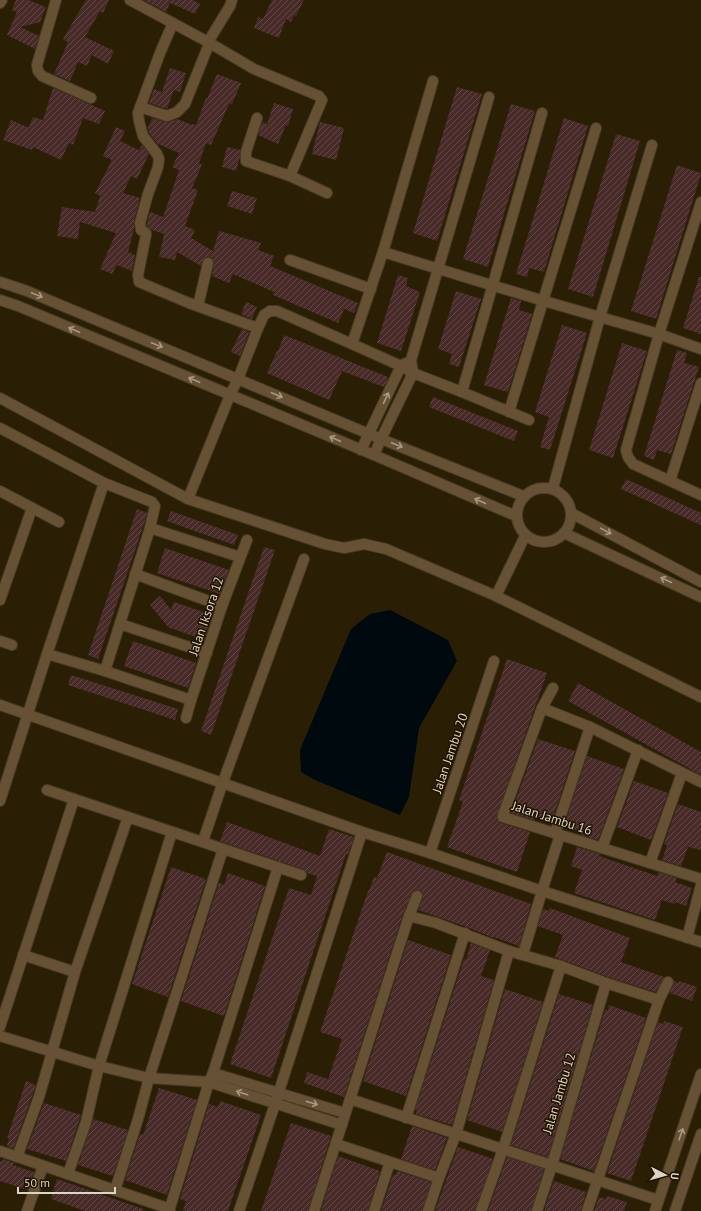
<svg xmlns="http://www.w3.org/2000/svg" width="701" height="1211" viewBox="0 0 701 1211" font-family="'PT Sans',sans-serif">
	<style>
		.water { fill: #00090d }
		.building { fill: url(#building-hatch) }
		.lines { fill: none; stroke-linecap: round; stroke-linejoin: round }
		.minor-casing { stroke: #463b24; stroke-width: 12 }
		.minor { stroke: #675134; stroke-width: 10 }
		.oneway { stroke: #a79984 }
		.labels { text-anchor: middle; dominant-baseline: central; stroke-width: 3; stroke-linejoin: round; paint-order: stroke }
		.street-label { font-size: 13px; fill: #dcd4c6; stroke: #201400 }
	</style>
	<defs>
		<pattern id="building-hatch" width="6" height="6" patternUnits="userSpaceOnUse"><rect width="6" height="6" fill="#482b28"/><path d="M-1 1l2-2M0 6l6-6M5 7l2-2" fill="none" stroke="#624946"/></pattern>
	</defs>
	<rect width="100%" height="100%" fill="#2a1e05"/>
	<polygon class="water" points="390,610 448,640 457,661 419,728 409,797 400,815 315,780 301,772 300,750 351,629 370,614"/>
	<g class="building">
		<polygon points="16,0 28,0 46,7 40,22 20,27 39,36 35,49 7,35 17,12 12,10"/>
		<polygon points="86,0 109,0 103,13 100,11 85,37 114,51 108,64 92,55 87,66 78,62 70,81 54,74 68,42 63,39"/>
		<polygon points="144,0 193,0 200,4 195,14 170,3 166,12"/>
		<polygon points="272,0 304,0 296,16 294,15 291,22 286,19 279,38 254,28 258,17 263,19"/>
		<polygon points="170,68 186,73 180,92 174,90 167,109 149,103 154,89 162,92"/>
		<polygon points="217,74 241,83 232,104 229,104 211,145 206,143 199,163 202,165 192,188 198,190 185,226 195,230 191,238 213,251 219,231 261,243 258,250 274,256 270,266 358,303 354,313 344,309 338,323 273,295 274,292 233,274 229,283 212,276 214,262 213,259 210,257 206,257 204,258 201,266 177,252 175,260 159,257 164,234 152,230 147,226 147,223 150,212 163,217 179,170 172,167 179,153 158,144 149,133 148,128 152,118 165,122 169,122 177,119 192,125 192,124 196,125 206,98 207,99"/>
		<polygon points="457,87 482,94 437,241 413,233"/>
		<polygon points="53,88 105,111 99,124 83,118 73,145 69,143 61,160 33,147 32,150 3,140 11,120 27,127 29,127 33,117 43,120"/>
		<polygon points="274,103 293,109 288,126 286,125 278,144 258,135 262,122 267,124"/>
		<polygon points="511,104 535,111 488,267 463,259"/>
		<polygon points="564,118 588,126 544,272 529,268 527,277 516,274"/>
		<polygon points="320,122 344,128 336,160 312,154"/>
		<polygon points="116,127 125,131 120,141 139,150 142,145 149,154 137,179 131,176 123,193 140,198 134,221 134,229 128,252 135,255 132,271 117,265 112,274 100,269 116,233 80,222 78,239 57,236 62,207 95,212 100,196 95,193 112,160 103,156"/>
		<polygon points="616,134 640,141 593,297 568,289"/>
		<polygon points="227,147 240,150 240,157 236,171 222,167"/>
		<polygon points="677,165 701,173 701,174 656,319 631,311"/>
		<polygon points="232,191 257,198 252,214 227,206"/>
		<polygon points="398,275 408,278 406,286 420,292 401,351 377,343"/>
		<polygon points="699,277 701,277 701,334 683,328"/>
		<polygon points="456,291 481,299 459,367 449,364 452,354 438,349"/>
		<polygon points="511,298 521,301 519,310 532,314 508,392 484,385"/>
		<polygon points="246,302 257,307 252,319 241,314"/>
		<polygon points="562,325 587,333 550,450 540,447 549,417 535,412"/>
		<polygon points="242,329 249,332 240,356 231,352"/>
		<polygon points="284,335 388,377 388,379 384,387 342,371 329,400 267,373 277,351 278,351"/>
		<polygon points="622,343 647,351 613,458 589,450"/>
		<polygon points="677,350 687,353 684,363 699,367 671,454 657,450 654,460 644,456"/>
		<polygon points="433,397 518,431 514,441 429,407"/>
		<polygon points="626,479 701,513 701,525 621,489"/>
		<polygon points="137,509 147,513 146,518 98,659 88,655"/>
		<polygon points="171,511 238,535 234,545 167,521"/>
		<polygon points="264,547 275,550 211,735 201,731"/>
		<polygon points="165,548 229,570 220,594 157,573"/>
		<polygon points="160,596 171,610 174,602 212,615 204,640 168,627 150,605"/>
		<polygon points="133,641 196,663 188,688 124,666"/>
		<polygon points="507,659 547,673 497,815 498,820 501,823 530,832 517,872 447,847 463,802 459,800"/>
		<polygon points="71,675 178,709 175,720 68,685"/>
		<polygon points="578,683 701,752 701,775 568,701"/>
		<polygon points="538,739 575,751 552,821 536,816 534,820 511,813"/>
		<polygon points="587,756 624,769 598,840 581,835 582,832 564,826"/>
		<polygon points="634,781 668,793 651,840 617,827"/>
		<polygon points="678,804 701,812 701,850 688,847 681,866 662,860 667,845 664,844"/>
		<polygon points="227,822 320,856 329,829 354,837 348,854 346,854 271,1078 230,1064 289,888 311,895 317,876 307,873 303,869 220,841"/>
		<polygon points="577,847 600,854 599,856 657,876 658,872 677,878 675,882 692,888 686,906 675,902 674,904 662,900 655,920 574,893 582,870 571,866"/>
		<polygon points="387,852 531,904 519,946 494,937 494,938 467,927 418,910 423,898 423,895 422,892 419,890 416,890 413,891 403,914 344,1097 304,1083 307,1072 328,1079 342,1039 320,1032 368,891 369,891 374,877 377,878"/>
		<polygon points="171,867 206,879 168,997 132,984"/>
		<polygon points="228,873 265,886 224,1016 181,1001 219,883 224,885"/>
		<polygon points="550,908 630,938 621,962 664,977 656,992 608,977 555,957 563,935 538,926 543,909 549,911"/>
		<polygon points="408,940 451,955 406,1096 363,1081"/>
		<polygon points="471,943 490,950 481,976 494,980 452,1125 416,1114 417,1111 415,1110 464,959 466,960"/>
		<polygon points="674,981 679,983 679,981 697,987 692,1001 670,993"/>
		<polygon points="505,989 543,1002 502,1132 467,1120"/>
		<polygon points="559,994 593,1005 548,1157 511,1145"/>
		<polygon points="609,1005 646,1018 594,1171 560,1159 605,1010 608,1010"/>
		<polygon points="664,1021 683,1027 631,1181 607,1173 658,1022 663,1024"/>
		<polygon points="26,1081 36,1085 13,1149 7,1146 9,1138 7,1138"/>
		<polygon points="159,1088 197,1100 167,1195 125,1180 140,1134 143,1135"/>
		<polygon points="220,1101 261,1115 249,1150 228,1211 183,1211 186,1201 180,1199 209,1104 218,1107"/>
		<polygon points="44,1103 81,1115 66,1161 27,1149"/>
		<polygon points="93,1119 128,1130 113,1176 78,1165"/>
		<polygon points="291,1123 331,1136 308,1211 261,1211"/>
		<polygon points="412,1126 447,1138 435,1170 401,1159"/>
		<polygon points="458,1147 493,1159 475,1211 435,1211"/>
		<polygon points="338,1156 380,1171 368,1211 321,1211"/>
		<polygon points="507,1157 544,1169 531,1211 488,1211"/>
		<polygon points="3,1159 14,1163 13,1165 34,1172 28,1190 0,1181 0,1161 2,1162"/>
		<polygon points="397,1171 431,1182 422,1211 381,1211 393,1175 396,1174"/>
		<polygon points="57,1179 143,1209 143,1211 85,1211 51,1199"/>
		<polygon points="554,1181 586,1192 581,1211 544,1211"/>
		<polygon points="607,1196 627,1202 624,1211 594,1211 599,1197 606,1199"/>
	</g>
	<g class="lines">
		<defs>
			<g id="minor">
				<polyline points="56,0 37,65 38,71 42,76 91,98"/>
				<polyline points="130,0 208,42 254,69 319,96 322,100 290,176"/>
				<polyline points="0,3 2,0"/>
				<polyline points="173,23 160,53 138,113 139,121 143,136 157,154 159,159 158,167 148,194 140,223 141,230 146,233 146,235 138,275 139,282 189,303 258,328"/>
				<polyline points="208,42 230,6 232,0"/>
				<polyline points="140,107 167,116 177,112 185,104 209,44"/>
				<polyline points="257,118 246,152 246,161 290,176 327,193"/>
				<polyline points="701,202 659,334 626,450 628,457 633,464 701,495"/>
				<polyline points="383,252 544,301 659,334 701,349"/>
				<polyline points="290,260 371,289"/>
				<polyline points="0,282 27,291 381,439 523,496"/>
				<polyline points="0,300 18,306 374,455 516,516"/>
				<polyline points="198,306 208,263"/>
				<polyline points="352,344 383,252 433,81"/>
				<polyline points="462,392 542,113"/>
				<polyline points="0,398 188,499"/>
				<polyline points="509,412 596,128"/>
				<polyline points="529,420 462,392 413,373 401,366 352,344 277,311 270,311 264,315 258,328 238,379 230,395 188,499 325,544 344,548 364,544 386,549 496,596 701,697"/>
				<polyline points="0,428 104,483 47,654 0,801"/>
				<polyline points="361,450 401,366 406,363"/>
				<polyline points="374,455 381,439 413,373 411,360 489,97"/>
				<polyline points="670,481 701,383"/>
				<polyline points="104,483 152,502 155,506 150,528 105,671"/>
				<circle cx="544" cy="515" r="27"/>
				<polyline points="553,488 600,317 652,145"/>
				<polyline points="0,491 59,522"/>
				<polyline points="571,513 701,582"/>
				<polyline points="150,528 240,557"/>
				<polyline points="564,533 701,597"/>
				<polyline points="135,574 222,606"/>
				<polyline points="496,596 525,536"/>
				<polyline points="0,600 32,508"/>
				<polyline points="120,624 207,653"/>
				<polyline points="0,641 12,645"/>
				<polyline points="47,654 105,671 191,700"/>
				<polyline points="553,688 542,708 503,815 503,817 701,879"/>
				<polyline points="0,705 362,832"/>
				<polyline points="542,708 590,727 701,782"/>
				<polyline points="186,718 191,700 222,606 247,540"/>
				<polyline points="47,790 301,875"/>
				<polyline points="555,833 590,727"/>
				<polyline points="203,841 223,782 304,559"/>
				<polyline points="602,848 638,750"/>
				<polyline points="430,853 494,661"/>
				<polyline points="650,863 682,773"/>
				<polyline points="409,916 417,896"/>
				<polyline points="687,938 701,885"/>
				<polyline points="523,954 542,891 560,835"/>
				<polyline points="23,955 75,972"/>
				<polyline points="659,1000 668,982"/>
				<polyline points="0,1027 74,799"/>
				<polyline points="0,1036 99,1066 149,1078 209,1082 342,1125"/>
				<polyline points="213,1073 345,1113"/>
				<polyline points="350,1099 658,1200"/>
				<polyline points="406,1118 465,933"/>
				<polyline points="336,1144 439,1178"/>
				<polyline points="0,1151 170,1209"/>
				<polyline points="17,1157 39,1097 75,972 128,817"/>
				<polyline points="68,1174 86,1122 99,1066 172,832"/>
				<polyline points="115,1190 138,1119 149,1078 223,849"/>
				<polyline points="27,1211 43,1166"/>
				<polyline points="169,1211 209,1082 213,1073 278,867"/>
				<polyline points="239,1211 275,1104 362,832 430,853 542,891 701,942"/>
				<polyline points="314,1211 409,916 436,923 509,951 561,966 606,983 659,1000 587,1211"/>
				<polyline points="374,1211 390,1162"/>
				<polyline points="428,1211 439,1178 456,1134 509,951"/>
				<polyline points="481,1211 503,1149 561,966"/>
				<polyline points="537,1211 552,1165 606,983"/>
				<polyline points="655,1211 701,1074"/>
				<polyline points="675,1211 701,1134"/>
			</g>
		</defs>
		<use href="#minor" class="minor-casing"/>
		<use href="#minor" class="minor"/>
	</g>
	<defs><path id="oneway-shaft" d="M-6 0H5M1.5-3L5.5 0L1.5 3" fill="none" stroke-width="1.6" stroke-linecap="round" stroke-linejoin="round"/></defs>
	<g class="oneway">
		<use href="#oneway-shaft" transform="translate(37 295) rotate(22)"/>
		<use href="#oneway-shaft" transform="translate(74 330) rotate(-157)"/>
		<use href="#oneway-shaft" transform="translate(157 345) rotate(22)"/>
		<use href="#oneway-shaft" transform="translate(194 380) rotate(-157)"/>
		<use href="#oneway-shaft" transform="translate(277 395) rotate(23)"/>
		<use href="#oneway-shaft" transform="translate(386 398) rotate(-65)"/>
		<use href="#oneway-shaft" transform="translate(335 439) rotate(-157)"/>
		<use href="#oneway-shaft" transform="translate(397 445) rotate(22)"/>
		<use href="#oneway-shaft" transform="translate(480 501) rotate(-156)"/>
		<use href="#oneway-shaft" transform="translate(606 531) rotate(28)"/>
		<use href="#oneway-shaft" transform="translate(666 580) rotate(-155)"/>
		<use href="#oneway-shaft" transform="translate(242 1093) rotate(-162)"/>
		<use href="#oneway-shaft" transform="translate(312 1103) rotate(17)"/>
		<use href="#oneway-shaft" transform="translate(681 1134) rotate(-71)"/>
	</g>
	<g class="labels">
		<g class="street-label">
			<text transform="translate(206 616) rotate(-71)">Jalan Iksora 12</text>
			<text transform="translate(450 753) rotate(-71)">Jalan Jambu 20</text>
			<text transform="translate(552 818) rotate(18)">Jalan Jambu 16</text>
			<text transform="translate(559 1093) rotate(-73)">Jalan Jambu 12</text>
		</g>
	</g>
	<g transform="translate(665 1175) rotate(96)" stroke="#201400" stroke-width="3" paint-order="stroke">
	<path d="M0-3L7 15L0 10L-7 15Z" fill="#dcd4c6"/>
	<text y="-6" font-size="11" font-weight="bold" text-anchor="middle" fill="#dcd4c6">U</text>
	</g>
	<path d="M18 1187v6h97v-6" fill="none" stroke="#dcd4c6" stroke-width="2"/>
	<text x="24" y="1187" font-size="12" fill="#dcd4c6" stroke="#201400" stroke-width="3" paint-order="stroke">50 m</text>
</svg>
